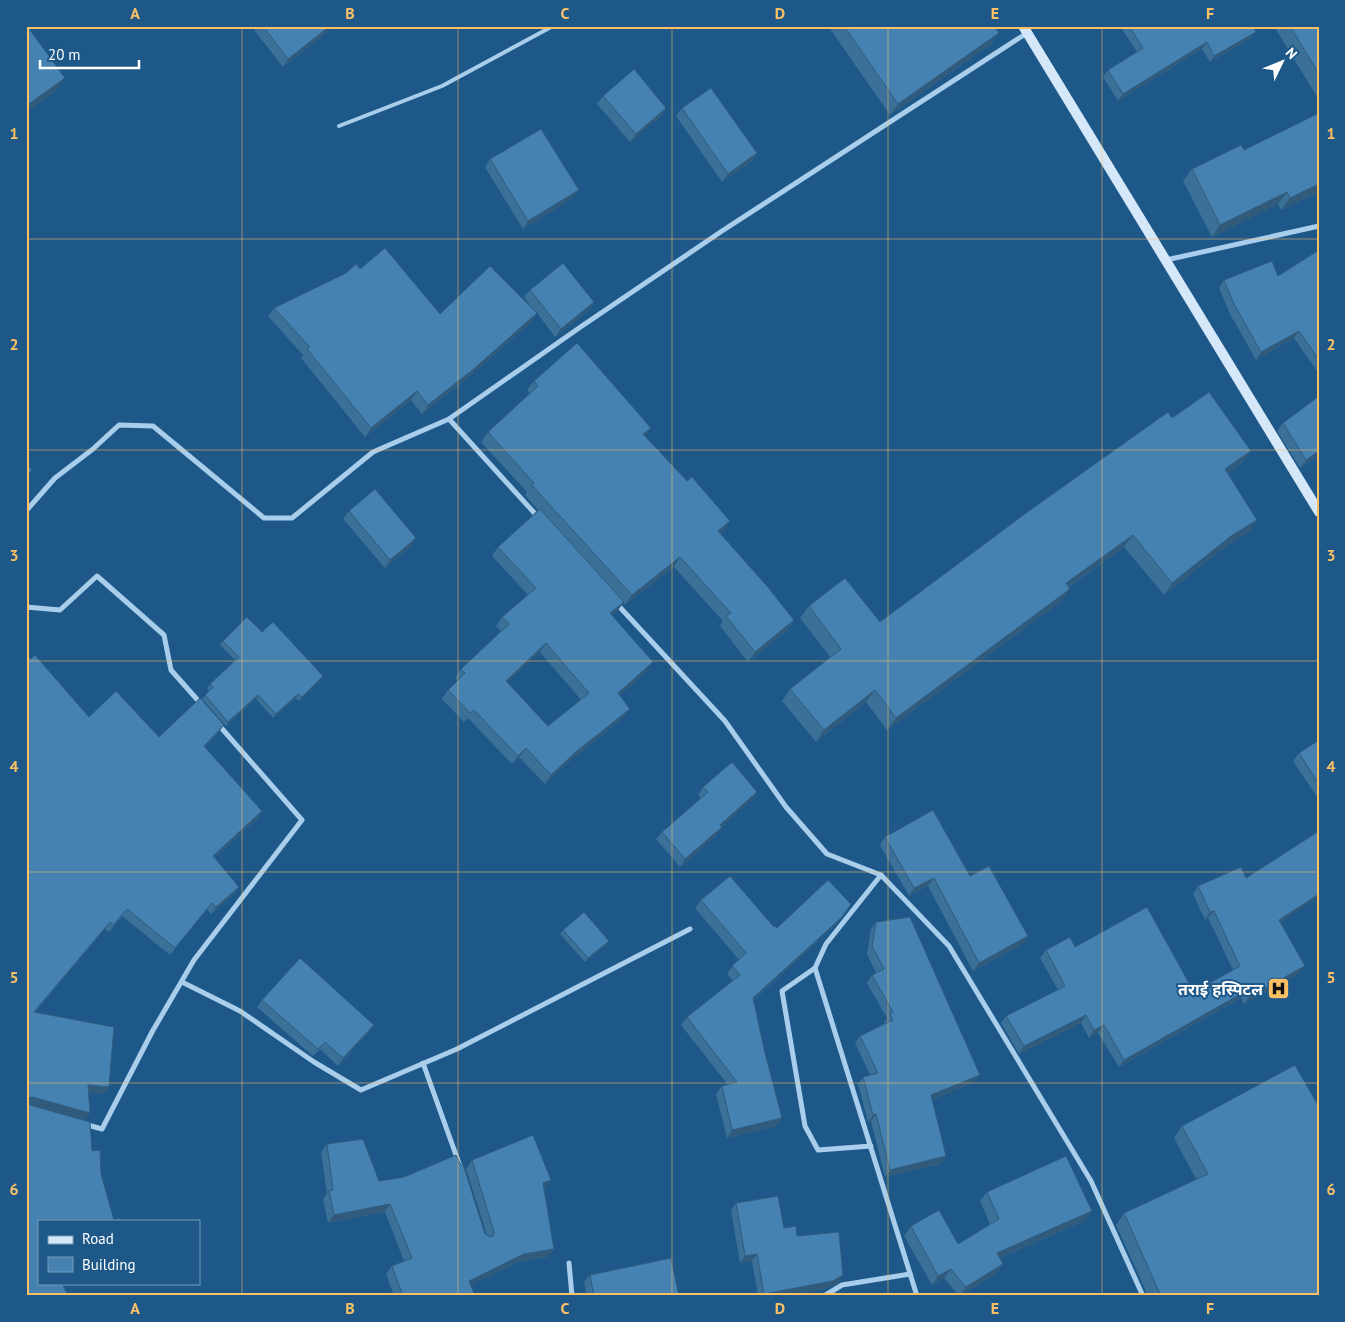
<svg xmlns="http://www.w3.org/2000/svg" width="1345" height="1322" viewBox="0 0 1345 1322" font-family="'PT Sans','Noto Sans Devanagari',sans-serif">
	<style>
		.lines { fill: none; stroke-linecap: round; stroke-linejoin: round }
		.service { stroke: #a8ceec; stroke-width: 4 }
		.minor { stroke: #a8ceec; stroke-width: 5 }
		.secondary { stroke: #d4e8f9; stroke-width: 10 }
		.wall { fill: #3b7099; fill-rule: evenodd }
		.shaded-wall { fill: #305b7d }
		.building { fill: #4582b2; stroke: #305b7d; fill-rule: evenodd }
		.grid { fill: none; stroke: #fbc066; stroke-width: 1; stroke-opacity: 0.55 }
		.labels { text-anchor: middle; dominant-baseline: central; stroke-width: 4; stroke-linejoin: round; paint-order: stroke }
		.poi-label { font-size: 16px; font-weight: bold; fill: #fff; stroke: #1d5889; text-anchor: end }
		.neatline { fill: none; stroke: #fbc066; stroke-width: 2 }
		.grid-label { font-size: 16px; text-anchor: middle; font-weight: bold; fill: #fbc066 }
	</style>
	<rect width="100%" height="100%" fill="#1d5889"/>
	<g class="lines">
		<polyline class="service" points="339,126 442,86 553,26"/>
		<g class="minor">
			<polyline points="1166,260 1319,226"/>
			<polyline points="449,419 538,517"/>
			<polyline points="26,511 55,478 93,449 119,425 153,426 264,518 292,518 373,452 449,419 579,328 722,231 1027,33"/>
			<polyline points="616,603 725,721 786,807 827,854 881,875 949,946 1091,1181 1143,1296"/>
			<polyline points="26,607 60,610 97,576 164,635 171,670 202,705"/>
			<polyline points="881,875 826,944 815,968 917,1296"/>
			<polyline points="815,968 782,991 805,1126 818,1150 871,1146"/>
			<polyline points="182,982 240,1011 314,1062 361,1090 457,1049 690,929"/>
			<polyline points="423,1063 461,1169"/>
			<polyline points="84,1124 102,1129 152,1032 194,960 302,820 217,723"/>
			<polyline points="569,1263 572,1296"/>
			<polyline points="824,1296 842,1285 910,1274"/>
		</g>
		<polyline class="secondary" points="1023,26 1319,512"/>
	</g>
	<g class="wall">
		<polygon points="257,26 331,26 326,33 283,67 254,30"/>
		<polygon points="828,26 994,26 999,33 990,45 890,115"/>
		<polygon points="1120,26 1253,26 1251,38 1210,62 1202,49 1118,101 1103,77 1108,70 1137,52"/>
		<polygon points="1276,26 1319,26 1319,100 1275,28"/>
		<polygon points="603,96 666,108 661,116 630,142 597,104"/>
		<polygon points="682,108 757,153 752,161 722,182 676,116"/>
		<polygon points="1319,113 1319,192 1281,210 1278,204 1212,237 1183,181 1192,169 1244,150"/>
		<polygon points="490,159 573,198 523,229 485,167"/>
		<polygon points="1319,250 1319,374 1294,338 1256,360 1229,312 1219,288 1224,280 1278,276"/>
		<polygon points="360,269 440,314 533,309 524,297 530,290 594,302 589,310 555,337 537,313 531,322 469,377 422,414 411,400 365,437 301,358 303,355 268,316 274,308"/>
		<path d="M534,381L645,436L724,531L720,533L794,620L788,630L748,662L720,626L723,621L674,567L625,605L623,603L618,610L612,615L647,671L619,695L624,717L571,760L545,784L519,757L512,764L468,718L464,722L442,699L448,690L458,681L455,678L461,669L501,631L496,626L502,617L528,595L492,556L498,547L538,510L525,495L527,492L481,442L488,432L530,393L527,390ZM540,652L581,700L548,726L507,682Z"/>
		<polygon points="1319,396 1319,455 1300,468 1277,431 1283,423"/>
		<polygon points="1172,418 1251,451 1242,463 1228,473 1249,532 1223,549 1164,595 1124,547 1069,587 1062,601 887,730 866,702 816,742 782,701 790,689 830,657 800,618 809,606 880,622"/>
		<polygon points="349,511 411,546 385,568 343,519"/>
		<polygon points="262,632 320,680 299,701 296,698 273,718 256,699 226,726 202,699 209,691 207,688 210,684 235,660 220,645 223,641"/>
		<polygon points="26,654 89,717 159,737 219,732 205,747 258,818 214,858 239,887 235,893 211,914 207,909 170,955 122,916 109,932 105,929 35,1012 109,1087 104,1094 89,1092 85,1120 29,1104 92,1151 101,1174 114,1220 120,1221 39,1221 39,1283 26,1296"/>
		<polygon points="1319,740 1319,800 1293,761 1299,753"/>
		<polygon points="703,787 752,800 722,826 717,835 680,867 656,839 662,832 701,799 698,795"/>
		<polygon points="885,837 970,876 1023,944 973,971 928,886 909,896 880,845"/>
		<polygon points="1246,878 1281,922 1300,973 1244,1004 1241,998 1119,1067 1098,1033 1089,1038 1081,1023 1019,1054 1001,1023 1006,1016 1058,990 1040,958 1046,950 1075,947 1194,992 1233,970 1208,918 1205,920 1193,894 1198,886"/>
		<polygon points="701,900 777,928 851,904 836,924 754,1000 765,1053 782,1118 777,1126 727,1138 716,1094 722,1086 728,1085 681,1025 687,1017 733,981 727,974 732,966 739,960 695,908"/>
		<polygon points="876,922 974,1082 932,1100 946,1156 941,1164 885,1177 871,1121 868,1122 858,1084 863,1077 870,1075 855,1043 860,1036 885,1023 884,1022 887,1018 867,983 872,975 876,973 867,954 871,929"/>
		<polygon points="563,930 609,941 606,945 585,962 560,934"/>
		<polygon points="262,1000 374,1025 369,1032 338,1066 320,1049 313,1056 257,1007"/>
		<polygon points="1182,1126 1319,1296 1148,1296 1116,1225 1124,1213 1196,1179 1174,1138"/>
		<polygon points="327,1144 379,1181 487,1235 466,1169 472,1160 546,1188 544,1189 554,1249 548,1257 519,1262 470,1285 475,1296 394,1296 386,1274 392,1266 404,1261 385,1212 328,1223 323,1199 327,1194 321,1152"/>
		<polygon points="987,1192 1085,1221 1000,1258 1003,1264 997,1273 960,1296 959,1296 944,1278 932,1285 904,1236 911,1226 958,1244 990,1224 980,1201"/>
		<polygon points="736,1203 797,1236 843,1275 838,1283 828,1288 788,1296 758,1296 752,1261 740,1263 731,1210"/>
		<polygon points="590,1275 679,1296 587,1296 584,1282"/>
	</g>
	<g class="shaded-wall">
		<polygon points="330,26 331,26 326,33 283,67 288,59"/>
		<polygon points="1256,32 1251,38 1210,62 1214,56"/>
		<polygon points="999,33 990,45 890,115 898,104"/>
		<polygon points="1207,42 1202,49 1118,101 1123,94"/>
		<polygon points="65,78 54,93 26,113 26,106"/>
		<polygon points="666,108 661,116 630,142 636,134"/>
		<polygon points="757,153 752,161 722,182 728,174"/>
		<polygon points="1319,184 1319,192 1281,210 1290,198"/>
		<polygon points="579,190 573,198 523,229 528,221"/>
		<polygon points="1287,192 1278,204 1212,237 1220,225"/>
		<polygon points="594,302 589,310 555,337 561,329"/>
		<polygon points="537,313 531,322 469,377 422,414 428,405"/>
		<polygon points="1299,331 1294,338 1256,360 1261,352"/>
		<polygon points="417,391 411,400 365,437 371,428"/>
		<polygon points="651,428 644,437 643,434"/>
		<polygon points="1251,451 1242,463 1217,481 1225,469"/>
		<polygon points="1319,451 1319,455 1300,468 1306,460"/>
		<polygon points="1257,520 1249,532 1223,549 1164,595 1172,583 1231,536"/>
		<polygon points="730,521 724,531 712,541 718,531"/>
		<polygon points="1133,535 1124,547 1057,595 1066,583"/>
		<polygon points="416,538 411,546 385,568 390,560"/>
		<polygon points="680,557 674,567 625,605 632,595"/>
		<polygon points="1070,589 1062,601 887,730 896,718"/>
		<polygon points="624,602 618,610 604,622 610,613"/>
		<polygon points="794,620 788,630 748,662 755,652"/>
		<polygon points="546,643 540,652 500,689 506,681"/>
		<polygon points="653,662 647,671 612,702 618,693"/>
		<polygon points="323,676 320,680 299,701 302,697"/>
		<polygon points="875,690 866,702 816,742 824,730"/>
		<polygon points="298,694 296,698 273,718 276,714"/>
		<polygon points="258,695 256,699 226,726 228,722"/>
		<polygon points="630,709 624,717 571,760 545,784 551,775 577,751"/>
		<polygon points="224,725 219,732 199,753 204,746"/>
		<polygon points="526,748 519,757 512,764 518,756"/>
		<polygon points="757,792 752,800 715,832 720,825"/>
		<polygon points="262,811 258,818 208,863 213,856"/>
		<polygon points="722,827 717,835 680,867 685,859"/>
		<polygon points="934,878 928,886 909,896 914,888"/>
		<polygon points="239,887 235,893 211,914 216,907"/>
		<polygon points="1319,894 1319,897 1274,927 1279,920"/>
		<polygon points="851,904 836,924 748,1005 753,998"/>
		<polygon points="1214,911 1208,918 1205,920 1210,912"/>
		<polygon points="110,922 105,929 29,1018 34,1012"/>
		<polygon points="1028,936 1023,944 973,971 979,963"/>
		<polygon points="609,941 606,945 585,962 588,958"/>
		<polygon points="1305,966 1300,973 1244,1004 1249,997"/>
		<polygon points="1246,991 1241,998 1119,1067 1124,1060"/>
		<polygon points="1086,1015 1081,1023 1019,1054 1024,1046"/>
		<polygon points="374,1025 369,1032 338,1066 343,1058"/>
		<polygon points="1104,1025 1098,1033 1089,1038 1094,1030"/>
		<polygon points="980,1075 974,1082 925,1103 931,1095"/>
		<polygon points="88,1085 109,1087 104,1094 84,1092"/>
		<polygon points="32,1097 90,1113 85,1120 27,1104 26,1100 28,1098"/>
		<polygon points="876,1114 871,1121 868,1122 873,1115"/>
		<polygon points="782,1118 777,1126 727,1138 732,1130"/>
		<polygon points="946,1156 941,1164 885,1177 890,1170"/>
		<polygon points="551,1180 546,1188 537,1191 543,1183"/>
		<polygon points="390,1204 385,1212 328,1223 334,1215"/>
		<polygon points="1092,1211 1085,1221 990,1262 997,1253"/>
		<polygon points="554,1249 548,1257 519,1262 463,1289 469,1281 524,1254"/>
		<polygon points="757,1254 752,1261 740,1263 745,1256"/>
		<polygon points="1003,1264 997,1273 960,1296 966,1287"/>
		<polygon points="951,1269 944,1278 932,1285 938,1276"/>
		<polygon points="843,1275 838,1283 828,1288 788,1296 763,1296 764,1294"/>
	</g>
	<g class="building">
		<polygon points="26,26 27,26 65,78 26,106"/>
		<polygon points="263,26 330,26 288,59"/>
		<polygon points="844,26 994,26 999,33 898,104"/>
		<polygon points="1129,26 1253,26 1256,32 1214,56 1207,42 1123,94 1108,70 1143,48"/>
		<polygon points="1290,26 1319,26 1319,74"/>
		<polygon points="634,69 666,108 636,134 603,96"/>
		<polygon points="711,88 757,153 728,174 682,108"/>
		<polygon points="1319,113 1319,184 1290,198 1287,192 1220,225 1192,169 1241,145 1244,150"/>
		<polygon points="541,129 579,190 528,221 490,159"/>
		<polygon points="385,248 440,314 490,266 537,313 475,368 428,405 417,391 371,428 307,349 310,347 274,308 346,273 356,264 360,269"/>
		<polygon points="1319,250 1319,360 1299,331 1261,352 1234,304 1224,280 1272,261 1278,276"/>
		<polygon points="563,263 594,302 561,329 530,290"/>
		<polygon points="577,343 651,428 643,434 687,481 692,477 730,521 718,531 767,586 794,620 755,652 726,616 731,613 680,557 632,595 547,502 532,485 534,483 488,432 538,386 534,381"/>
		<polygon points="1209,392 1251,451 1225,469 1257,520 1231,536 1172,583 1133,535 1066,583 1070,589 896,718 875,690 824,730 790,689 841,649 809,606 845,578 880,622 1026,513 1168,412 1172,418"/>
		<polygon points="1319,396 1319,451 1306,460 1283,423"/>
		<polygon points="26,464 32,470 26,477"/>
		<polygon points="375,489 416,538 390,560 349,511"/>
		<path d="M540,509L624,602L610,613L653,662L618,693L630,709L577,751L551,775L526,748L518,756L474,710L470,713L448,690L465,673L461,669L509,624L502,617L536,588L498,547ZM546,643L589,693L548,726L506,681Z"/>
		<polygon points="247,617 262,632 273,622 323,676 302,697 298,694 276,714 258,695 228,722 205,695 213,687 210,684 239,657 223,641"/>
		<polygon points="26,654 31,659 35,655 89,717 116,691 159,737 200,698 224,725 204,746 262,811 213,856 239,887 216,907 212,903 175,948 127,909 113,925 110,922 34,1012 114,1027 109,1087 88,1085 90,1113 32,1097 28,1098 26,1101 30,1105 90,1122 92,1151 100,1150 101,1174 114,1220 120,1218 120,1221 39,1221 39,1283 62,1283 68,1296 26,1296"/>
		<polygon points="1319,740 1319,784 1299,753"/>
		<polygon points="732,762 757,792 720,825 722,827 685,859 662,832 708,792 703,787"/>
		<polygon points="933,810 970,876 989,866 1028,936 979,963 934,878 914,888 885,837"/>
		<polygon points="1319,831 1319,894 1279,920 1305,966 1249,997 1246,991 1124,1060 1104,1025 1094,1030 1086,1015 1024,1046 1006,1016 1065,986 1046,950 1070,937 1075,947 1147,907 1194,992 1240,966 1214,911 1210,912 1198,886 1241,867 1246,878"/>
		<polygon points="730,876 774,927 775,926 777,928 828,880 851,904 842,917 753,998 765,1053 782,1118 732,1130 722,1086 737,1082 687,1017 740,975 732,966 746,953 701,900"/>
		<polygon points="584,912 609,941 588,958 563,930"/>
		<polygon points="910,917 980,1075 931,1095 946,1156 890,1170 876,1114 873,1115 863,1077 878,1073 860,1036 893,1020 890,1014 893,1012 872,975 884,969 872,946 876,922"/>
		<polygon points="300,958 374,1025 343,1058 325,1042 318,1049 262,1000"/>
		<polygon points="1295,1065 1319,1107 1319,1296 1161,1296 1124,1213 1208,1174 1182,1126"/>
		<polygon points="533,1135 551,1180 543,1183 554,1249 524,1254 469,1281 475,1296 403,1296 392,1266 412,1258 390,1204 334,1215 329,1191 333,1190 327,1144 363,1139 379,1181 404,1177 456,1155 461,1165 463,1164 485,1234 490,1237 493,1236 494,1232 472,1160"/>
		<polygon points="1066,1156 1092,1211 997,1253 1003,1264 966,1287 951,1269 938,1276 911,1226 939,1210 958,1244 999,1219 987,1192"/>
		<polygon points="778,1196 784,1228 796,1226 797,1236 839,1232 843,1275 833,1281 764,1294 757,1254 745,1256 736,1203"/>
		<polygon points="671,1258 679,1296 594,1296 590,1275"/>
	</g>
	<path class="grid" d="M242,26V1296M458,26V1296M672,26V1296M888,26V1296M1102,26V1296M26,239H1319M26,450H1319M26,661H1319M26,872H1319M26,1083H1319"/>
	<defs>
		<symbol id="hospital-square" viewBox="-11 -11 22 22"><rect x="-9" y="-9" width="18" height="18" rx="4" fill="#fbc066" stroke="#1d5889"/><path d="M-5-5h3v3.5h4V-5h3V5h-3V1.5h-4V5h-3Z" fill="#111"/></symbol>
	</defs>
	<g fill-rule="evenodd">
		<use href="#hospital-square" x="1266" y="976" width="25" height="25"/>
	</g>
	<g class="labels">
		<g class="poi-label">
			<text x="1263" y="989">तराई हस्पिटल</text>
		</g>
	</g>
	<rect width="1345" height="1322" fill="none" stroke="#1d5889" stroke-width="55"/>
	<rect x="38" y="1220" width="162" height="65" fill="#1d5889" stroke="#779bb8"/>
	<rect x="48" y="1236" width="25" height="8" fill="#d4e8f9" stroke="#779bb8"/>
	<text x="82" y="1244" font-size="15" fill="#ffffff">Road</text>
	<rect x="48" y="1257" width="25" height="15" fill="#4582b2" stroke="#779bb8"/>
	<text x="82" y="1270" font-size="15" fill="#ffffff">Building</text>
	<g transform="translate(1282 62) rotate(47)" stroke="#1d5889" stroke-width="4" paint-order="stroke">
	<path d="M0-4L9 19L0 12L-9 19Z" fill="#ffffff"/>
	<text y="-8" font-size="14" font-weight="bold" text-anchor="middle" fill="#ffffff">N</text>
	</g>
	<path d="M40 60v8h99v-8" fill="none" stroke="#ffffff" stroke-width="2.5"/>
	<text x="48" y="60" font-size="15" fill="#ffffff" stroke="#1d5889" stroke-width="4" paint-order="stroke">20 m</text>
	<rect x="28" y="28" width="1290" height="1266" class="neatline"/>
	<g class="grid-label">
		<text x="135" y="19">A</text>
		<text x="350" y="19">B</text>
		<text x="565" y="19">C</text>
		<text x="780" y="19">D</text>
		<text x="995" y="19">E</text>
		<text x="1210" y="19">F</text>
		<text x="14" y="139">1</text>
		<text x="1331" y="139">1</text>
		<text x="14" y="350">2</text>
		<text x="1331" y="350">2</text>
		<text x="14" y="561">3</text>
		<text x="1331" y="561">3</text>
		<text x="14" y="772">4</text>
		<text x="1331" y="772">4</text>
		<text x="14" y="983">5</text>
		<text x="1331" y="983">5</text>
		<text x="14" y="1195">6</text>
		<text x="1331" y="1195">6</text>
		<text x="135" y="1314">A</text>
		<text x="350" y="1314">B</text>
		<text x="565" y="1314">C</text>
		<text x="780" y="1314">D</text>
		<text x="995" y="1314">E</text>
		<text x="1210" y="1314">F</text>
	</g>
</svg>
